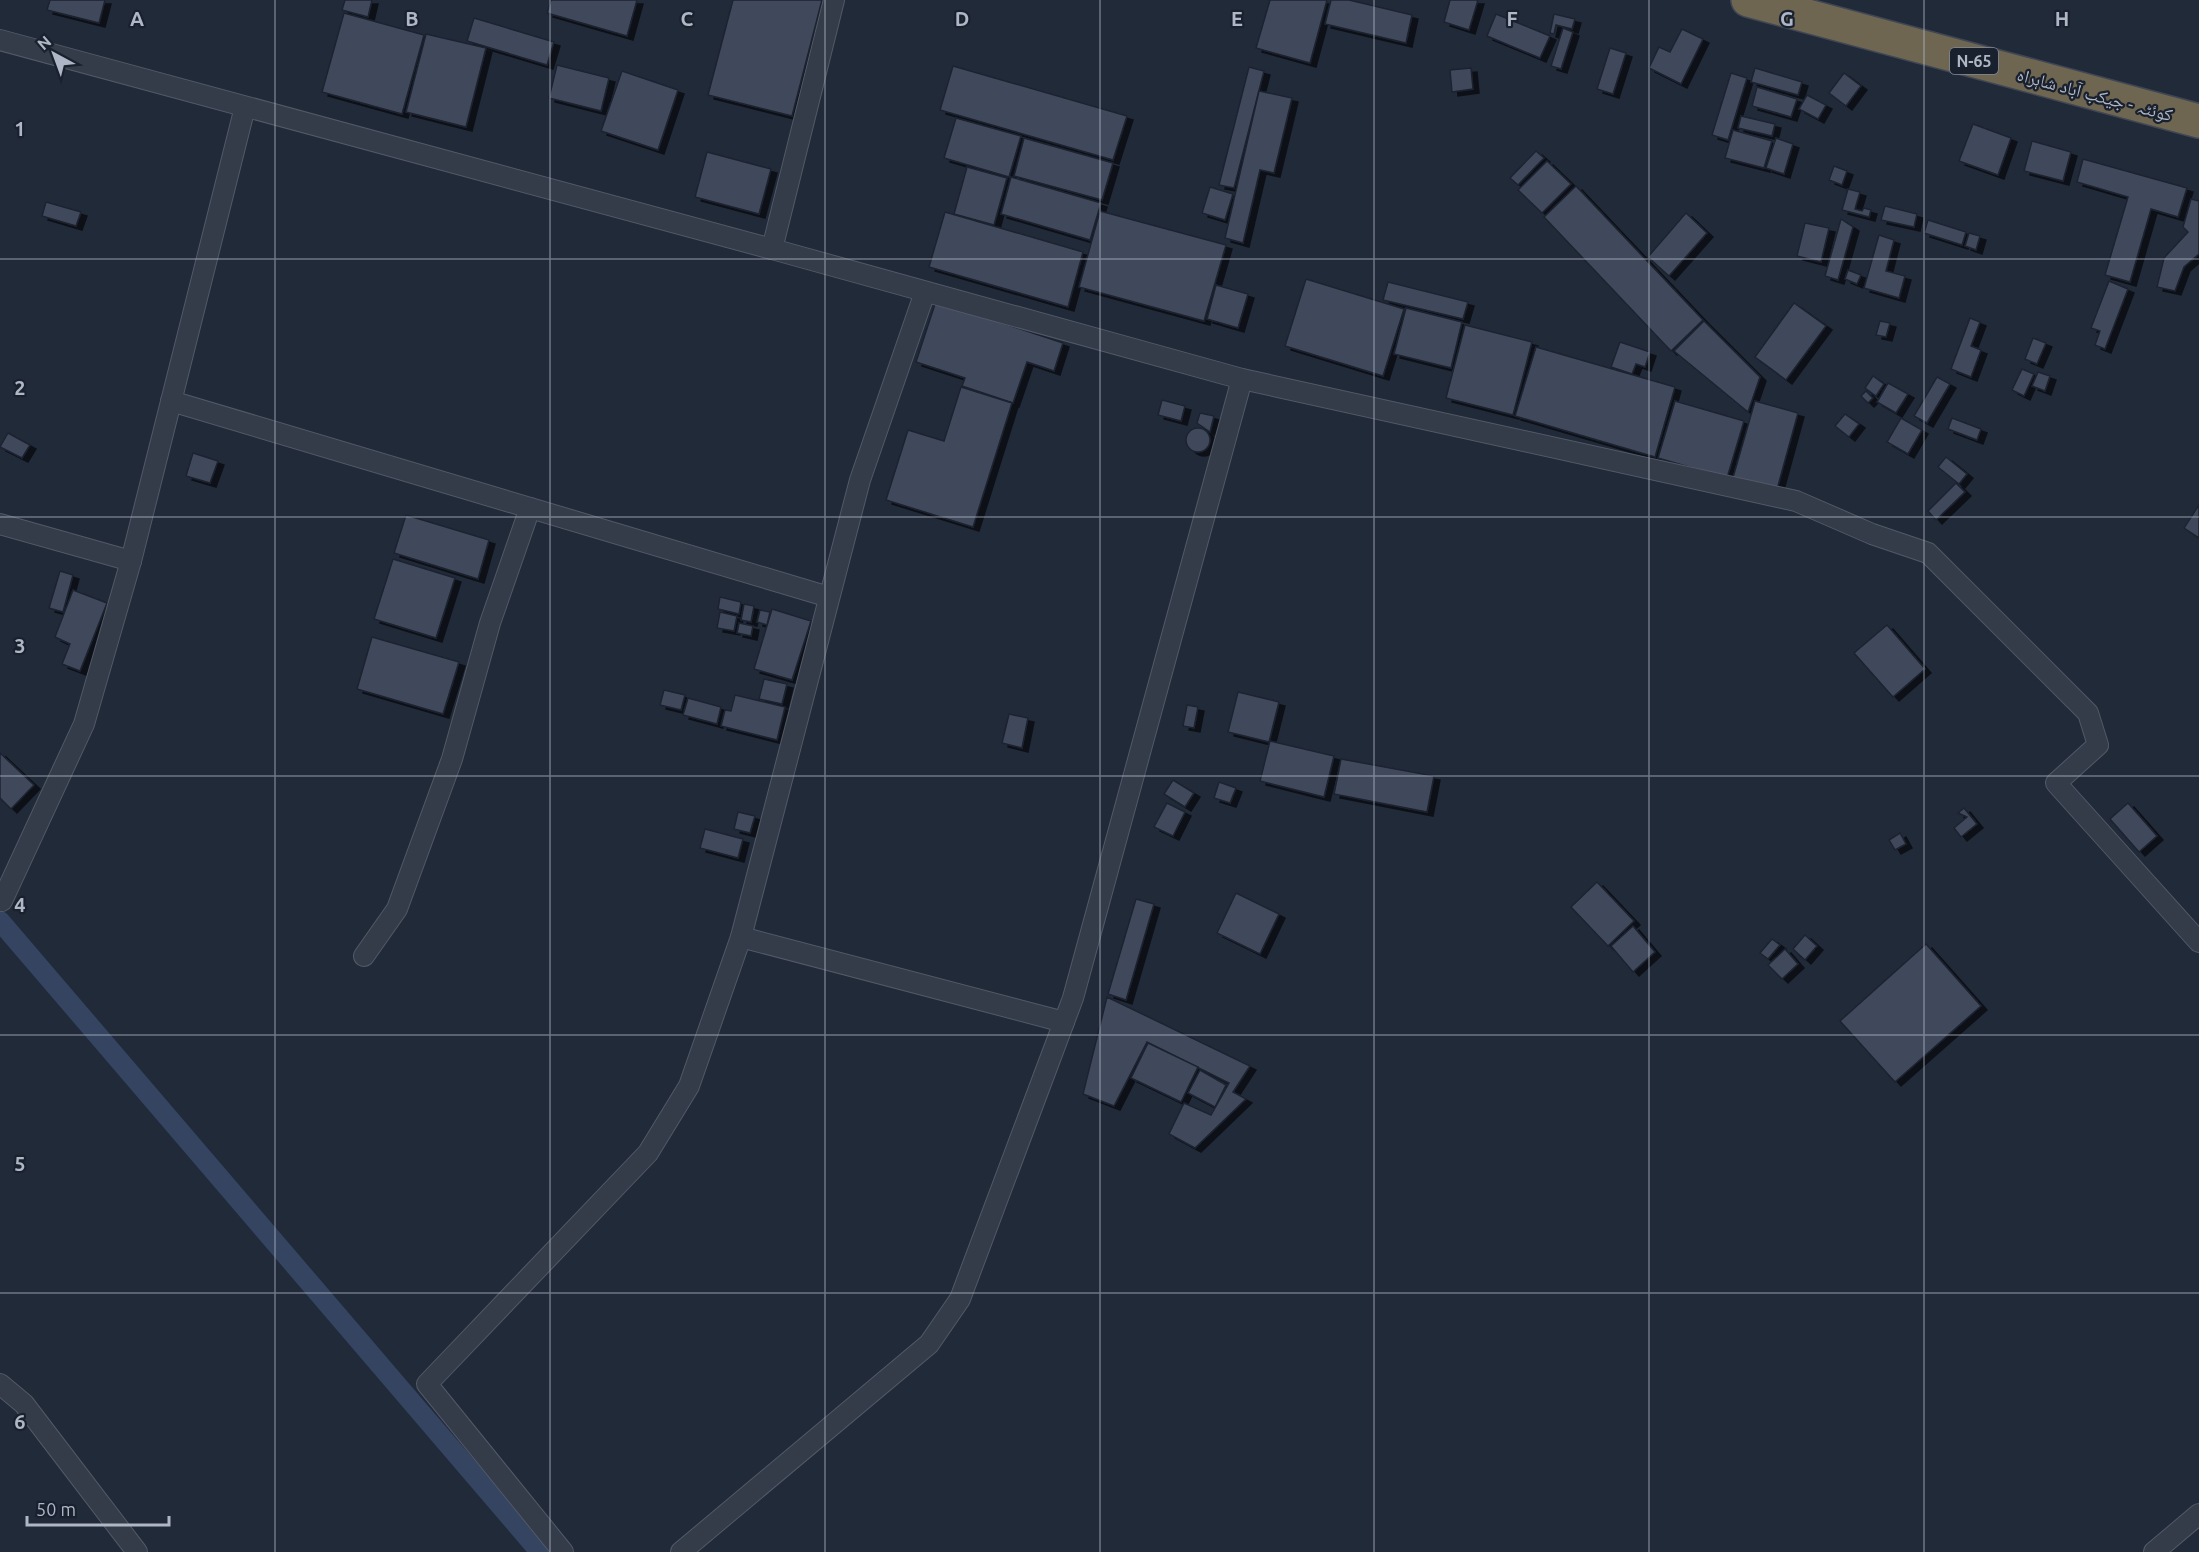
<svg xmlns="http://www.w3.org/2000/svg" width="2199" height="1552" viewBox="0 0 2199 1552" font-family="Ubuntu,'Noto Naskh Arabic',sans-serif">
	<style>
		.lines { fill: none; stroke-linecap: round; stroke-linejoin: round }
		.canal { stroke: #354460; stroke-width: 20 }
		.building { fill: #40495b; stroke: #1c2330; stroke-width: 1.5; filter: url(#shadow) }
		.street-casing { stroke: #525967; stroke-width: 22 }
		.highway-casing { stroke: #3f4654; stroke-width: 36 }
		.street { stroke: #353c49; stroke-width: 20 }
		.highway { stroke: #6f6652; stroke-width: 33 }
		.grid { fill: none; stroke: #afb6c5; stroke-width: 1.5; stroke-opacity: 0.55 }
		.labels { text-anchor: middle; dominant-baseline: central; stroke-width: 4.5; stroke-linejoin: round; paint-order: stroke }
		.shield { fill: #1a212e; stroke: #828998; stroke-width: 1.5 }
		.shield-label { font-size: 16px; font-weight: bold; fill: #afb6c5 }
		.street-label { font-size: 18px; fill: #afb6c5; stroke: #1a212e }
		.grid-label { font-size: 20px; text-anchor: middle; font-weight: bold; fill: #afb6c5; stroke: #1a212e; stroke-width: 4.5; stroke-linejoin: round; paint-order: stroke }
	</style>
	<defs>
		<filter id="shadow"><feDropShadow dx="6" dy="4" stdDeviation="0" flood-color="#0009"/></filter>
	</defs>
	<rect width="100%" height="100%" fill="#212a39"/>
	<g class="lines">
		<polyline class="canal" points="0,921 540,1552"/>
	</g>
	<g class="building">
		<polygon points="50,0 105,0 99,23 47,10"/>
		<polygon points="345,0 372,0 368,17 342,10"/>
		<polygon points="551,0 637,0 627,36 547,13"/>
		<polygon points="733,0 822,0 792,116 708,95"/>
		<polygon points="1270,0 1327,0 1310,63 1256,48"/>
		<polygon points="1331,0 1349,0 1412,15 1406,43 1325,24"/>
		<polygon points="1450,0 1478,0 1469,30 1444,22"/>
		<polygon points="344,13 424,35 402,114 322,92"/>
		<polygon points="1496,14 1550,36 1540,58 1487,36"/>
		<polygon points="1554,14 1575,19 1572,29 1556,25 1554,34 1550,33"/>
		<polygon points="474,18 554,42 547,65 467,41"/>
		<polygon points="1563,28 1573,32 1561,69 1551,66"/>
		<polygon points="1682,29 1703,39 1681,84 1649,68 1659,47 1670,52"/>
		<polygon points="426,34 486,48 466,127 406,112"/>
		<polygon points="1610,48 1626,53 1613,94 1597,89"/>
		<polygon points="557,65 609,78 601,111 549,98"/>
		<polygon points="953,66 1127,116 1113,160 940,110"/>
		<polygon points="1249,67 1264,71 1234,188 1219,185"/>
		<polygon points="1471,68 1473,89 1452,92 1450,70"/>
		<polygon points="1755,68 1802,82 1798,95 1751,82"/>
		<polygon points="622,71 678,90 658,150 601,131"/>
		<polygon points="1731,73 1747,78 1728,140 1712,135"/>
		<polygon points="1844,73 1861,86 1846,106 1829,93"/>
		<polygon points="1757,87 1797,99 1791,117 1752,106"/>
		<polygon points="1259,91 1292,98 1274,173 1260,170 1243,243 1225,238"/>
		<polygon points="1807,95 1826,105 1818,119 1799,109"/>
		<polygon points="1741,116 1775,124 1772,136 1738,128"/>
		<polygon points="956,118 1021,136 1009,177 944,158"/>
		<polygon points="1973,124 2011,138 1998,175 1959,161"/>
		<polygon points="1733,130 1772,141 1764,168 1725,158"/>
		<polygon points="1024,138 1113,163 1102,200 1014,176"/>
		<polygon points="1776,138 1793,144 1784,174 1766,168"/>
		<polygon points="2032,141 2071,152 2063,181 2024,171"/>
		<polygon points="1536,151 1544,158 1518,185 1510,178"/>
		<polygon points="707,152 771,169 759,214 695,197"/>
		<polygon points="2083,159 2187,188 2178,217 2151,209 2130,282 2105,275 2128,197 2077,182"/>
		<polygon points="1547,161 1571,184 1542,213 1518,190"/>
		<polygon points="1834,166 1847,171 1842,185 1829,180"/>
		<polygon points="967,167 1007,178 994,225 954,214"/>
		<polygon points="1011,177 1101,203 1090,240 1001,214"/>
		<polygon points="1576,186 1703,320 1671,351 1544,217"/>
		<polygon points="1210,187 1233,194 1225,220 1202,213"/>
		<polygon points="1848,189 1860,192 1855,209 1862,211 1864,208 1871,210 1869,217 1842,210"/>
		<polygon points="2191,199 2199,201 2199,254 2184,267 2175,291 2157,287 2164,258 2188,232 2183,227"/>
		<polygon points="46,202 81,212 76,226 42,216"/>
		<polygon points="1885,206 1917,214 1914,227 1881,220"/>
		<polygon points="1100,211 1226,245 1204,321 1079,287"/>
		<polygon points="945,212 1083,252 1068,307 929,267"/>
		<polygon points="1686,213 1707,233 1669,276 1648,257"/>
		<polygon points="1841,219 1853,227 1838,280 1825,276"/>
		<polygon points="1928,220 1966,232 1962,245 1924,233"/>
		<polygon points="1805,223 1829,228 1821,262 1797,256"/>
		<polygon points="1969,233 1980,236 1976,250 1965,246"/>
		<polygon points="1879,235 1894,240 1886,271 1905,276 1899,298 1864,288"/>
		<polygon points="1848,270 1861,275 1857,284 1845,279"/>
		<polygon points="1306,279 1404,309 1383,376 1285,346"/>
		<polygon points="2109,281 2128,289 2105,349 2095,345 2100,331 2091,328"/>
		<polygon points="1388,282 1468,302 1463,319 1383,300"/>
		<polygon points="1216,285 1248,294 1238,328 1207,319"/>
		<polygon points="936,301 1063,343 1054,371 1027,362 1013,403 962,386 965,378 916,362"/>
		<polygon points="1794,303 1826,326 1786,380 1755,357"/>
		<polygon points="1406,308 1462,322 1451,368 1394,354"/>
		<polygon points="1970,318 1980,322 1971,346 1981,350 1971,377 1951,369"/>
		<polygon points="1704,321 1760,377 1748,412 1674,351"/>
		<polygon points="1880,321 1890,323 1886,337 1876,335"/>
		<polygon points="1465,325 1532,342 1513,415 1446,398"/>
		<polygon points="2033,338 2046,343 2037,364 2025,359"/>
		<polygon points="1620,342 1650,352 1645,367 1636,364 1632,374 1611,367"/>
		<polygon points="1536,347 1675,387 1655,457 1515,416"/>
		<polygon points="2022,369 2034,374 2024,396 2012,390"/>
		<polygon points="2038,372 2050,376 2045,391 2032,386"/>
		<polygon points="1873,376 1884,384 1876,396 1865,388"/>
		<polygon points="1937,377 1950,384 1927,423 1914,416"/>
		<polygon points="1888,383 1908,394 1896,413 1877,402"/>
		<polygon points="961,387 1012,403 973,527 886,500 908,430 944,441"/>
		<polygon points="1866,391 1873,398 1868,403 1861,396"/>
		<polygon points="1162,400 1185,406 1181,421 1158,415"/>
		<polygon points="1675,401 1744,421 1727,478 1658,458"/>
		<polygon points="1755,401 1798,413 1776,493 1732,481"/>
		<polygon points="1200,413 1214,416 1210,432 1197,423"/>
		<polygon points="1845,414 1859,424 1849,437 1835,426"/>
		<polygon points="1901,418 1922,430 1908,454 1887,442"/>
		<polygon points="1952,418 1981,429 1977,440 1948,429"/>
		<circle cx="1198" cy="440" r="12"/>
		<polygon points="8,433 30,445 22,458 0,447"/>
		<polygon points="193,453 218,461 210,483 186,476"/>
		<polygon points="1946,457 1967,474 1959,484 1938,467"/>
		<polygon points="1956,483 1965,492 1936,520 1928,511"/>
		<polygon points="2199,505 2199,538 2184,528"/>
		<polygon points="406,515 489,540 478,579 394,553"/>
		<polygon points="393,559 455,578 436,638 374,619"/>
		<polygon points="60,571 73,575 63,612 49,608"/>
		<polygon points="73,590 107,603 80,671 62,664 70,644 55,637"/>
		<polygon points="720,597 741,602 739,614 718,609"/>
		<polygon points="744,604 754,606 751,622 741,620"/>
		<polygon points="772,609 811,621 792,680 754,669"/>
		<polygon points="760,610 770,612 767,625 757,622"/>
		<polygon points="720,612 737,616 734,631 717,628"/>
		<polygon points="739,623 753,626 751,636 737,633"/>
		<polygon points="1887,625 1925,669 1893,697 1854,653"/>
		<polygon points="372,637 459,662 443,714 357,689"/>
		<polygon points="764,679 787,684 782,704 759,699"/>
		<polygon points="664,690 685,695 681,710 660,705"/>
		<polygon points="1238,692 1279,702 1269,742 1228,732"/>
		<polygon points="735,695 785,707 777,740 721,726 725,710 731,711"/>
		<polygon points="688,698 721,707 717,724 683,715"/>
		<polygon points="1187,705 1198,707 1194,728 1183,726"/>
		<polygon points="1009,714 1028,718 1022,748 1002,743"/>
		<polygon points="1270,741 1334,756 1324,797 1260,781"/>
		<polygon points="0,753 34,785 11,809 0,798"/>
		<polygon points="1341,759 1434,776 1427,812 1334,794"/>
		<polygon points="1173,780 1194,793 1185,807 1164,794"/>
		<polygon points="1219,782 1236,788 1230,803 1214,798"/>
		<polygon points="1167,803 1185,812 1173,836 1154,827"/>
		<polygon points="2128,803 2157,836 2139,852 2110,819"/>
		<polygon points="1964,808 1977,824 1961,837 1954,828 1967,817 1958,813"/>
		<polygon points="738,812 755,816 750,833 734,829"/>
		<polygon points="705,829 743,839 738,858 700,848"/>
		<polygon points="1900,833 1906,844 1895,850 1889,840"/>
		<polygon points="1597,882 1634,921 1608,946 1571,907"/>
		<polygon points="1236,893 1279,914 1260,954 1217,933"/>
		<polygon points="1136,899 1154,904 1126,1000 1108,994"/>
		<polygon points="1633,926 1655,952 1633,972 1611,946"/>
		<polygon points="1805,935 1817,946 1805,960 1793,949"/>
		<polygon points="1772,939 1780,945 1768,959 1760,953"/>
		<polygon points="1926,944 1981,1006 1895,1082 1840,1021"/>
		<polygon points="1785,949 1798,964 1782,979 1768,965"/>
		<polygon points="1107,997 1250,1066 1233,1092 1246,1099 1195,1148 1169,1134 1184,1103 1211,1115 1229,1083 1147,1042 1114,1106 1083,1094"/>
		<polygon points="1148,1043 1198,1067 1181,1102 1131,1078"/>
		<polygon points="1200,1070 1226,1085 1215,1107 1188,1093"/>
	</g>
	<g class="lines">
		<defs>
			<g id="street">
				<polyline points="0,40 772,249 1242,379"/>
				<polyline points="772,249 834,0"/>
				<polyline points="171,401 829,597"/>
				<polyline points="0,524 131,561"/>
				<polyline points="2,901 84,724 131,561 245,107"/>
				<polyline points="741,937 860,480 925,292"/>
				<polyline points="364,956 397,909 452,759 490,623 530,508"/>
				<polyline points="0,1384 24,1404 137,1552"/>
				<polyline points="563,1552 427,1384 648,1153 689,1086 741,937 1064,1022"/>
				<polyline points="681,1552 929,1344 960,1299 1073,998 1242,379 1796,501 1872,534 1928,553 2088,713 2098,745 2056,783 2199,942"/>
				<polyline points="2154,1552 2199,1514"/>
			</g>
			<polyline id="highway" points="1748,0 2199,121"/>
		</defs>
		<use href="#street" class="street-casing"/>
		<use href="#highway" class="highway-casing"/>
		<use href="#street" class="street"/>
		<use href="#highway" class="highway"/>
	</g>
	<path class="grid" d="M275,0V1552M550,0V1552M825,0V1552M1100,0V1552M1374,0V1552M1649,0V1552M1924,0V1552M0,259H2199M0,517H2199M0,776H2199M0,1035H2199M0,1293H2199"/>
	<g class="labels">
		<rect class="shield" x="1950" y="48" width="48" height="26" rx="4.5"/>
		<g class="shield-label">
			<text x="1974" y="61">N-65</text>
		</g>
		<g class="street-label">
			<text transform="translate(2095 94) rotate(15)">کوئٹہ - جیکب آباد شاہراہ</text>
		</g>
	</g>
	<g class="grid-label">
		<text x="137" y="26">A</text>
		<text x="412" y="26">B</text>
		<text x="687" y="26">C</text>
		<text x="962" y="26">D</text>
		<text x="1237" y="26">E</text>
		<text x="1512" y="26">F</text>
		<text x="1787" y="26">G</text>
		<text x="2062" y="26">H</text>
		<text x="20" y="136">1</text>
		<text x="20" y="395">2</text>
		<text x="20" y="653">3</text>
		<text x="20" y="912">4</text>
		<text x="20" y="1171">5</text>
		<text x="20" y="1429">6</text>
	</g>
	<g transform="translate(54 54) rotate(319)" stroke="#1a212e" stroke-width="4.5" paint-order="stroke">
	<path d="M0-4.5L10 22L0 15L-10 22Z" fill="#afb6c5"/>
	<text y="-9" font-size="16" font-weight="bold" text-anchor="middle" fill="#afb6c5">N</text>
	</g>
	<path d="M27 1516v9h142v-9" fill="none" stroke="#afb6c5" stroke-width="3"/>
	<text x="36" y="1516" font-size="18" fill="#afb6c5" stroke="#1a212e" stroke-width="4.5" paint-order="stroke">50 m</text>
</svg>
